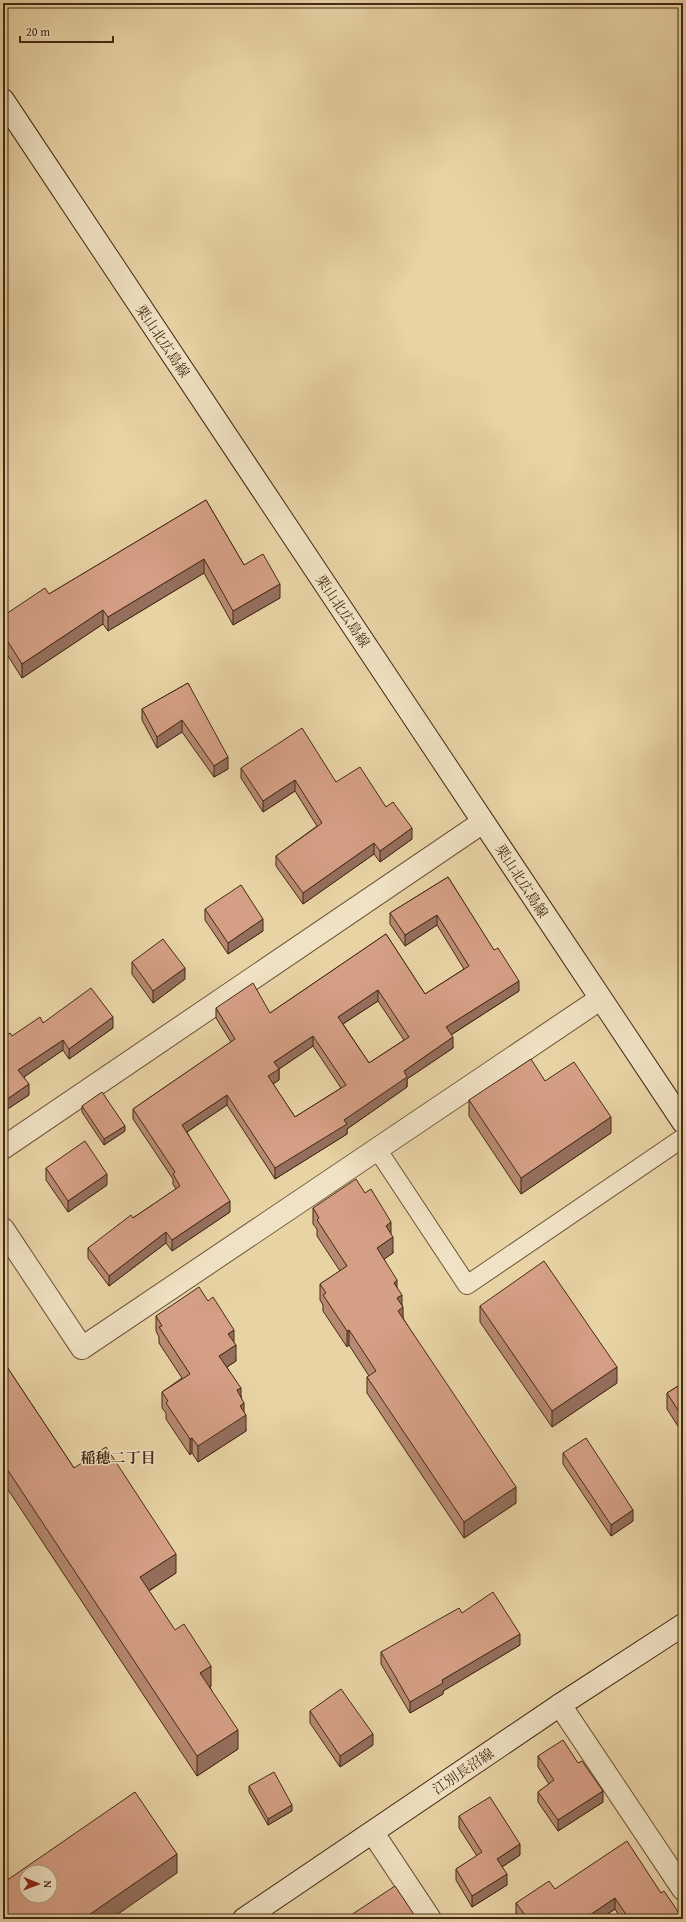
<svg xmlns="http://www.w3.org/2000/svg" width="686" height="1922" viewBox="0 0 686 1922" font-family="'Gentium Book Plus','Noto Serif JP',serif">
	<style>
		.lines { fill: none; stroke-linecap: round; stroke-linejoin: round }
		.lane-casing { stroke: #6d5438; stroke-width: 20 }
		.street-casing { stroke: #6d5438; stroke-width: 24 }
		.secondary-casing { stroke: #442a14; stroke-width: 24 }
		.lane { stroke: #f0e2c4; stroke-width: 18 }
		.street { stroke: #f0e2c4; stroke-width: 22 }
		.secondary { stroke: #f0e2c4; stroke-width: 22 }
		.wall { fill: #b78972; stroke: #442a14; fill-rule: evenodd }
		.shaded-wall { fill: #956f5d; stroke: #442a14 }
		.building { fill: #d59f85; stroke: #442a14; fill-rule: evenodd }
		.labels { text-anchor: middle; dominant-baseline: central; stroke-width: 3; stroke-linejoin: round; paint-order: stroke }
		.street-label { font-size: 14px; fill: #442a14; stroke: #f0e2c4 }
		.neighbourhood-label { font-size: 15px; font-weight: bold; fill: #442a14; stroke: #f0e2c4 }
	</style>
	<rect width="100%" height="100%" fill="#e8d3a5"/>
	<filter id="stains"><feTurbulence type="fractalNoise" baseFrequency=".005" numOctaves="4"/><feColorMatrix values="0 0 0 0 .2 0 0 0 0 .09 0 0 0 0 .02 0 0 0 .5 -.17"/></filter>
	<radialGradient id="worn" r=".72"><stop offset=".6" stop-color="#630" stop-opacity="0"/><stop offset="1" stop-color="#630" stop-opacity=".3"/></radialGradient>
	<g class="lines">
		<defs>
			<polyline id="lane" points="377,1149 467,1285 683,1138"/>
			<g id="street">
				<polyline points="3,1148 483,822"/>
				<polyline points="3,1229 82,1348 600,999"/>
				<polyline points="560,1705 683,1889"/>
				<polyline points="373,1833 430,1919"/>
			</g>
			<g id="secondary">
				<polyline points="3,100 683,1122"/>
				<polyline points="244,1919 560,1705 683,1625"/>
			</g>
		</defs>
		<use href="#lane" class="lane-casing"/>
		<use href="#street" class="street-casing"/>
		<use href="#secondary" class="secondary-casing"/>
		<use href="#lane" class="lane"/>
		<use href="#street" class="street"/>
		<use href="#secondary" class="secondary"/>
	</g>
	<g class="wall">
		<polygon points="206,500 244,565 280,598 233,625 204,573 108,631 103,624 22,678 3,648 3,616 49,594"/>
		<polygon points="188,683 228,769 214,777 182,732 157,748 142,720 142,709"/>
		<polygon points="241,768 336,782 386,807 412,839 380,862 374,854 303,904 276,866 276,856 317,826 295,791 263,812 241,778"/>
		<path d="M448,877L519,991L451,1035L453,1048L407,1079V1087L347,1129V1134L275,1179L227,1105L187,1132L230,1212L172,1251L166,1243L109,1286L88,1258V1248L176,1189L173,1184V1179L133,1119V1109L231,1042L216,1018V1008L270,1013L386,934L425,994L464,969L437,925L405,946L390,924V913ZM378,1001L404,1040L369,1063L343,1024ZM313,1046L341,1088L295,1117L273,1084L279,1080V1069Z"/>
		<polygon points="205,909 263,931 228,954 205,920"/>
		<polygon points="132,962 185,979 153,1003 132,974"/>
		<polygon points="43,1023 113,1028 69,1059 63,1050 24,1077 29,1095 3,1112 3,1037 12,1036"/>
		<polygon points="469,1100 611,1133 521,1194 469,1116"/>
		<polygon points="82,1106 125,1131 104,1145 82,1112"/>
		<polygon points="46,1168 107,1185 68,1212 46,1180"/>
		<polygon points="313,1208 391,1235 393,1253 384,1259 397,1288 402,1305 403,1318 516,1503 464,1538 367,1393 367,1377 369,1376 349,1345 347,1347 323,1311 323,1305 320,1300 320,1284 340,1271 317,1236 317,1229 313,1224"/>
		<polygon points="480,1306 617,1383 552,1427 480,1322"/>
		<polygon points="156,1316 234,1343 236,1361 227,1367 241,1396 244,1413 246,1431 198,1462 192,1453 190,1455 166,1419 166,1413 162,1408 162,1392 182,1378 159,1343 159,1337 156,1331"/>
		<polygon points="3,1361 74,1468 176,1573 149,1591 211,1686 210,1687 238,1749 197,1776 3,1482"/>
		<polygon points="683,1383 683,1434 667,1409 667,1393"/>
		<polygon points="563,1453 633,1521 611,1536 563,1464"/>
		<polygon points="462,1613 520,1645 443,1691 443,1694 410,1713 381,1664 381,1652"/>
		<polygon points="310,1711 373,1745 340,1767 310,1723"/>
		<polygon points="538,1756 603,1802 558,1831 538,1802 538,1792 549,1784 538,1767"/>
		<polygon points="249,1786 292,1811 268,1825 249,1792"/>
		<polygon points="459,1816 520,1855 502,1867 507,1885 472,1907 456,1880 456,1869 477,1856 459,1828"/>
		<polygon points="555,1889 661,1893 683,1919 621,1919 615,1909 600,1919 520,1919 516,1914 516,1903"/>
	</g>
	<g class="shaded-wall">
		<polygon points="204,559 204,573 108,631 108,617"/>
		<polygon points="280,584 280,598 233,625 233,611"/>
		<polygon points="103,610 103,624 22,678 22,664"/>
		<polygon points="182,720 182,732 157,748 157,737"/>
		<polygon points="228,757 228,769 214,777 214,766"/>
		<polygon points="295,780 295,791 263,812 263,801"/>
		<polygon points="412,828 412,839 380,862 380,851"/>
		<polygon points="374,843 374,854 303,904 303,893"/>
		<polygon points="437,915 437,925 405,946 405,935"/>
		<polygon points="263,919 263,931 228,954 228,943"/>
		<polygon points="185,968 185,979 153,1003 153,991"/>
		<polygon points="519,981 519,991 446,1038 446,1027"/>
		<polygon points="378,990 378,1001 338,1027 338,1017"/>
		<polygon points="113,1017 113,1028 69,1059 69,1049"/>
		<polygon points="313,1036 313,1046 279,1069 279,1080 268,1087 268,1076 274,1062"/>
		<polygon points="453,1037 453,1048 407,1079 407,1087 347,1129 347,1134 275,1179 275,1168 344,1120 404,1071"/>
		<polygon points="63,1040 63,1050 18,1081 18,1070"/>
		<polygon points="29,1084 29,1095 3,1112 3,1102"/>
		<polygon points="227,1095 227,1105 182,1135 182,1125"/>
		<polygon points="611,1117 611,1133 521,1194 521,1178"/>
		<polygon points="125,1126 125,1131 104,1145 104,1139"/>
		<polygon points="107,1174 107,1185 68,1212 68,1201"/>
		<polygon points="230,1201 230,1212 172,1251 172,1240"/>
		<polygon points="391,1222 391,1237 386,1226"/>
		<polygon points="166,1232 166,1243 109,1286 109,1276"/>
		<polygon points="393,1237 393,1253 377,1264 377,1248"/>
		<polygon points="397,1280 397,1296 394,1283"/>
		<polygon points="402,1295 402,1308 403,1307 403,1323 398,1326 397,1298"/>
		<polygon points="234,1330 234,1345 228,1334"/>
		<polygon points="349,1330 349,1345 347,1347 347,1331"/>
		<polygon points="236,1345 236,1361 219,1372 219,1356"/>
		<polygon points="617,1367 617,1383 552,1427 552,1411"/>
		<polygon points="241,1388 241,1404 237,1390"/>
		<polygon points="244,1403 244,1416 246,1415 246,1431 198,1462 198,1446 240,1406"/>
		<polygon points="192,1438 192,1453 190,1455 190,1439"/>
		<polygon points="516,1487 516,1503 464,1538 464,1522"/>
		<polygon points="633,1510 633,1521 611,1536 611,1525"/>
		<polygon points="176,1554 176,1573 140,1596 140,1577"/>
		<polygon points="520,1634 520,1645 443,1691 443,1694 410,1713 410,1702 442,1680"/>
		<polygon points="211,1666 211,1686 200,1693 200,1673"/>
		<polygon points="238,1730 238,1749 197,1776 197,1756"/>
		<polygon points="373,1734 373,1745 340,1767 340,1756"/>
		<polygon points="603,1791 603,1802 558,1831 558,1820"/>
		<polygon points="292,1805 292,1811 268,1825 268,1819"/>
		<polygon points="520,1844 520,1855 497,1870 497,1859"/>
		<polygon points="177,1854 177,1873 111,1919 83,1919"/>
		<polygon points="507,1874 507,1885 472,1907 472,1896"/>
		<polygon points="615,1898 615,1909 600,1919 584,1919"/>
	</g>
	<g class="building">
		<polygon points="206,500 244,565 263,554 280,584 233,611 204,559 108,617 103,610 22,664 3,634 3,616 45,588 49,594"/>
		<polygon points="188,683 228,757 214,766 182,720 157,737 142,709"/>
		<polygon points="302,728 336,782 360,767 386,807 393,802 412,828 380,851 374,843 303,893 276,856 322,823 295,780 263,801 241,768"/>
		<path d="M448,877L494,950L498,948L519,981L446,1027L453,1037L404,1071L407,1077L344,1120L347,1124L275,1168L227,1095L182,1125L230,1201L172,1240L166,1232L109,1276L88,1248L131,1215L133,1218L180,1186L173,1174L175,1172L133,1109L235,1039L216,1008L253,983L270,1013L386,934L425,994L469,966L437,915L405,935L390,913ZM378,990L409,1037L369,1063L338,1017ZM313,1036L346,1085L295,1117L268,1076L279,1069L274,1062Z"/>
		<polygon points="241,885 263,919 228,943 205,909"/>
		<polygon points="163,939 185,968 153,991 132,962"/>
		<polygon points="91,988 113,1017 69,1049 63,1040 18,1070 29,1084 3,1102 3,1037 10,1033 12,1036 40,1017 43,1023"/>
		<polygon points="531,1059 545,1081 574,1062 611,1117 521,1178 469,1100"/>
		<polygon points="102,1092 125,1126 104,1139 82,1106"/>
		<polygon points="85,1141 107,1174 68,1201 46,1168"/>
		<polygon points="356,1179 365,1193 371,1189 391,1222 386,1226 393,1237 377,1248 397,1280 394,1283 402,1295 397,1298 403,1307 398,1311 516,1487 464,1522 367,1377 376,1371 349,1330 347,1331 323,1295 326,1293 320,1284 347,1266 317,1220 319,1218 313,1208"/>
		<polygon points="544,1261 617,1367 552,1411 480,1306"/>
		<polygon points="199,1287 208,1301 213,1297 234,1330 228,1334 236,1345 219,1356 241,1388 237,1390 244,1403 240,1406 246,1415 198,1446 192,1438 190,1439 166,1403 168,1401 162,1392 190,1374 159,1327 162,1326 156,1316"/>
		<polygon points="3,1361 74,1468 106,1447 176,1554 140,1577 175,1630 184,1624 211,1666 200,1673 238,1730 197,1756 3,1463"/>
		<polygon points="683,1383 683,1418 667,1393"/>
		<polygon points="586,1438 633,1510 611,1525 563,1453"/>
		<polygon points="493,1592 520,1634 442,1680 443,1683 410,1702 381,1652 459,1608 462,1613"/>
		<polygon points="341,1689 373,1734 340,1756 310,1711"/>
		<polygon points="563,1740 578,1763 582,1761 603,1791 558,1820 538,1792 554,1780 538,1756"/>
		<polygon points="274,1772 292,1805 268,1819 249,1786"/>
		<path d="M135,1792L177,1854L83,1919H3V1883ZM26,1872H50V1896H26Z"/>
		<polygon points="490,1797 520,1844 497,1859 507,1874 472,1896 456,1869 482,1852 459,1816"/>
		<polygon points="627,1841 661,1893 664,1891 683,1919 629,1919 615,1898 584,1919 528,1919 516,1903 549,1881 555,1889"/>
		<polygon points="395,1886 417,1919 345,1919"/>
	</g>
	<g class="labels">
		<g class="street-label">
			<text transform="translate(163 341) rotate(56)">栗山北広島線</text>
			<text transform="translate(343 611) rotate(56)">栗山北広島線</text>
			<text transform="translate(522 881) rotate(57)">栗山北広島線</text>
			<text transform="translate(463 1771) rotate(-34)">江別長沼線</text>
		</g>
		<g class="neighbourhood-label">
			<text x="118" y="1457">稲穂二丁目</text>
		</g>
	</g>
	<rect width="686" height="1922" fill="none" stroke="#e8d3a5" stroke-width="16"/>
	<rect x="4" y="4" width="678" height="1914" fill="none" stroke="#442a14" stroke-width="2"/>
	<rect x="8" y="8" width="670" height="1906" fill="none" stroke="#442a14"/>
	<g transform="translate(38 1884) rotate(91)"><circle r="19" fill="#f0e2c4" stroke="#ab987e"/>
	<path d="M0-3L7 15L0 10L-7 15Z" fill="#8f2418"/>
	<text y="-6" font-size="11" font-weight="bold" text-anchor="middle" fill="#442a14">N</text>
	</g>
	<path d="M20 36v6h93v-6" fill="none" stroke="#442a14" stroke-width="2"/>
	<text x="26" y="36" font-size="12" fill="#442a14" stroke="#f0e2c4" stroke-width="3" paint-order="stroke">20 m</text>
	<rect width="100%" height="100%" filter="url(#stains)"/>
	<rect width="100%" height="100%" fill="url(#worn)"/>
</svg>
